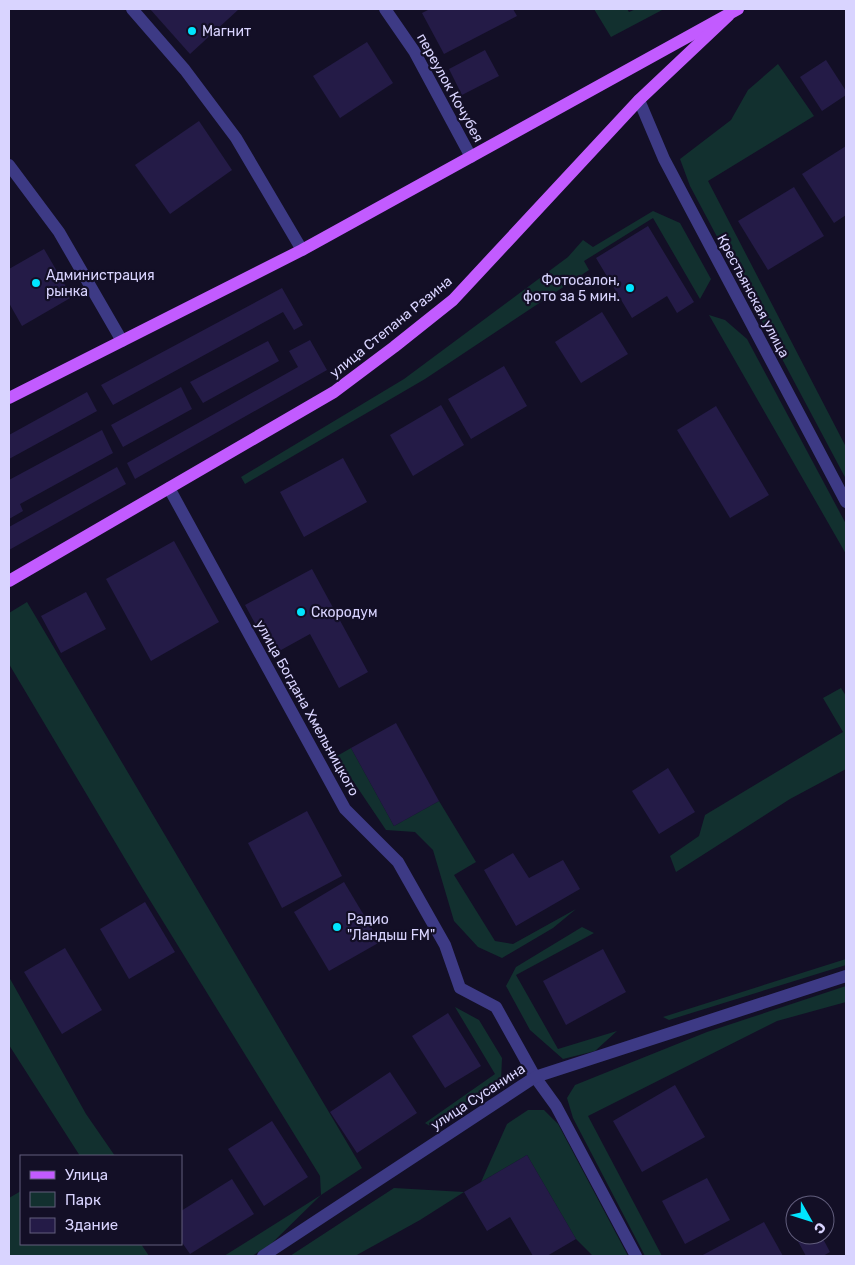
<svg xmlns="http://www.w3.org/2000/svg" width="855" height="1265" viewBox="0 0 855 1265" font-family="Rubik,sans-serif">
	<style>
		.green { fill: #12302f }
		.building { fill: #241b47 }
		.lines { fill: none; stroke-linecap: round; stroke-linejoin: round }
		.minor { stroke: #3d3a85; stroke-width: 12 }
		.major { stroke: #c25bff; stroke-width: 12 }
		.poi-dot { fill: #00e5ff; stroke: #130f26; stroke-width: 2 }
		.labels { text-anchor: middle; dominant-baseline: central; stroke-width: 4.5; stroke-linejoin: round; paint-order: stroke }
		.poi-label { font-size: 14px; fill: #d9d4ff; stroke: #130f26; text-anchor: start }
		.street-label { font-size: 14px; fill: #d9d4ff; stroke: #130f26 }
	</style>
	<rect width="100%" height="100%" fill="#130f26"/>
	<g class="green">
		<polygon points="594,9 627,9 629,12 636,9 664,9 611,37"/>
		<polygon points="778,64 814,116 708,181 846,447 846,479 690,186 680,159 731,120 748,90"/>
		<polygon points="653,211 680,223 711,279 700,299 653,218 584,261 589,270 425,379 245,484 241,477 404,379 568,257 583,240 593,247"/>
		<polygon points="709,315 725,320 747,339 846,524 846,554"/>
		<polygon points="27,602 362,1168 321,1195 271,1244 252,1256 224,1256 321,1195 320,1176 143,889 9,664 9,613"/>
		<polygon points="841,688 846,696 846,769 790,799 676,872 670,856 699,836 705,815 843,732 823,698"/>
		<polygon points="351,748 394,826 439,801 476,862 454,875 495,941 513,944 576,909 553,928 502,958 478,947 454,921 433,850 415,832 386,830 351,778 330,760"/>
		<polygon points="582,927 594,933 516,975 558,1049 617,1031 595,1051 563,1059 530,1030 506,986 516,967"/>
		<polygon points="846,959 846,965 669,1020 663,1017"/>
		<polygon points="9,977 86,1114 115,1156 80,1156 9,1045"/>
		<polygon points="846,986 846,1002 777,1021 588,1116 662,1256 645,1256 573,1118 567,1098 575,1085 707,1032"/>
		<polygon points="455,1007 479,1020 502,1058 501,1081 433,1128 425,1123 495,1074"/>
		<polygon points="528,1110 544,1110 558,1124 628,1256 593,1256 576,1239 527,1155 481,1182 507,1124"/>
		<polygon points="394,1188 464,1192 420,1220 355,1256 290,1256"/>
		<polygon points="21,1191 21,1244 141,1244 149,1256 9,1256 9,1198"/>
	</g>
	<g class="building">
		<polygon points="150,9 239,9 190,54"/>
		<polygon points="430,9 513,9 517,16 444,54 422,13"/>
		<polygon points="367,42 393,83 340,118 313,76"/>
		<polygon points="485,50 499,76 462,95 449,69"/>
		<polygon points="826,60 846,91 846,95 822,111 800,77"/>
		<polygon points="199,121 232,170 170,214 135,165"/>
		<polygon points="846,146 846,215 834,223 802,174"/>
		<polygon points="794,187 824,236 768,270 738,221"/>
		<polygon points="648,226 694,302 677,313 667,296 632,318 596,258"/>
		<polygon points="44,249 72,297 22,326 9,303 9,269"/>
		<polygon points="282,288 303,325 294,330 283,312 113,405 101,385"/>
		<polygon points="602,312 628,354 581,383 555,342"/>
		<polygon points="310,340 327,370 135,479 127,463 298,367 289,351"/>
		<polygon points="268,341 279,361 203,403 190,382"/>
		<polygon points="504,366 527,406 471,439 448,399"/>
		<polygon points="181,387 192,409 123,447 111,425"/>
		<polygon points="87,392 97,411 9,459 9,435"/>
		<polygon points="441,405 464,445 413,476 390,435"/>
		<polygon points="716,406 769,495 730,518 677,430"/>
		<polygon points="102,430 113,453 20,504 23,511 9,519 9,480"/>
		<polygon points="343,458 367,502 304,537 280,492"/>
		<polygon points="117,467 126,484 9,550 9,527"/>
		<polygon points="174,541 219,622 151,661 106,579"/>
		<polygon points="312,569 368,672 339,688 310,634 272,655 245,605"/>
		<polygon points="86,592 106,629 61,653 41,616"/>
		<polygon points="396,723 439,801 394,826 351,748"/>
		<polygon points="668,768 695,812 659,834 632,791"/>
		<polygon points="307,811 342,876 282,908 248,843"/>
		<polygon points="513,853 529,878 563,860 580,889 516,926 484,870"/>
		<polygon points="344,882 380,942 329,971 294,912"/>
		<polygon points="145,902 175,952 129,979 100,929"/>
		<polygon points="65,948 102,1010 62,1034 24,972"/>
		<polygon points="603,949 626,992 566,1025 543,981"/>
		<polygon points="448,1013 481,1066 445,1088 412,1036"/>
		<polygon points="390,1072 417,1113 357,1153 330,1112"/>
		<polygon points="675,1085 705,1137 642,1172 613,1121"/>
		<polygon points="272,1121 308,1177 264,1206 228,1149"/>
		<polygon points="527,1155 576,1239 547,1256 533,1256 510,1217 487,1231 464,1192"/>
		<polygon points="707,1178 730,1220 685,1244 662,1201"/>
		<polygon points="232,1179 254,1214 190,1254 181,1241 181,1211"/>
		<polygon points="764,1222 783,1256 701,1256"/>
		<polygon points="797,1235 821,1235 830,1252 823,1256 806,1256 795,1236"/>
	</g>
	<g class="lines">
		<g class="minor">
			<polyline points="132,9 185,70 236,138 302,250"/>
			<polyline points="385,9 414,51 471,157"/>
			<polyline points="639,100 664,159 846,502"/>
			<polyline points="9,165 59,232 122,341"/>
			<polyline points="169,488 345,809 398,862 445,945 460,988 496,1007 535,1077 556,1106 636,1256"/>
			<polyline points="263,1256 535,1077 846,976"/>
		</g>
		<g class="major">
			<polyline points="9,398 302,250 738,9"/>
			<polyline points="9,581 334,392 394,347 453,300 639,100 728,16"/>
		</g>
	</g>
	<g class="poi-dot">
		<circle cx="192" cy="31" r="5"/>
		<circle cx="36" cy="283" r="5"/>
		<circle cx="630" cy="288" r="5"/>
		<circle cx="301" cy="612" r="5"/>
		<circle cx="337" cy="927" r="5"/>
	</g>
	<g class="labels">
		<g class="poi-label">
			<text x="202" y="31">Магнит</text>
			<text x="46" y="275">Администрация<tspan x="46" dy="16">рынка</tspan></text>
			<text x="620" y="280" text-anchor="end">Фотосалон,<tspan x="620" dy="16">фото за 5 мин.</tspan></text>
			<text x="311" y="612">Скородум</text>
			<text x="347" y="919">Радио<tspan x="347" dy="16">"Ландыш FM"</tspan></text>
		</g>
		<g class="street-label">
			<text transform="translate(450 88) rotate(61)">переулок Кочубея</text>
			<text transform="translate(753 296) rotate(62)">Крестьянская улица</text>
			<text transform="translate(391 327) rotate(-39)">улица Степана Разина</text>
			<text transform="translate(307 708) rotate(61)">улица Богдана Хмельницкого</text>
			<text transform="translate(478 1097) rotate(-33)">улица Сусанина</text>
		</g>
	</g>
	<rect width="855" height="1265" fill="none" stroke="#d9d4ff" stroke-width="20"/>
	<rect x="20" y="1155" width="162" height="90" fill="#130f26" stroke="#625e7d"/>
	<rect x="30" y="1171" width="25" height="8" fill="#c25bff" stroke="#625e7d"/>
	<text x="65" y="1180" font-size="15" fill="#d9d4ff">Улица</text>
	<rect x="30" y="1192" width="25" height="15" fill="#12302f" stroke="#625e7d"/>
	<text x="65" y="1205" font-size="15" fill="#d9d4ff">Парк</text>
	<rect x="30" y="1218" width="25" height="15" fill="#241b47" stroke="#625e7d"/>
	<text x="65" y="1230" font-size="15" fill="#d9d4ff">Здание</text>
	<g transform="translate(810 1220) rotate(129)"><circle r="24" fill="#130f26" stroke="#625e7d"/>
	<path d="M0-4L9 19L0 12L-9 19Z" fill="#00e5ff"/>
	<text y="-8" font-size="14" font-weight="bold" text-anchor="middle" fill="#d9d4ff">С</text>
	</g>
</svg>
